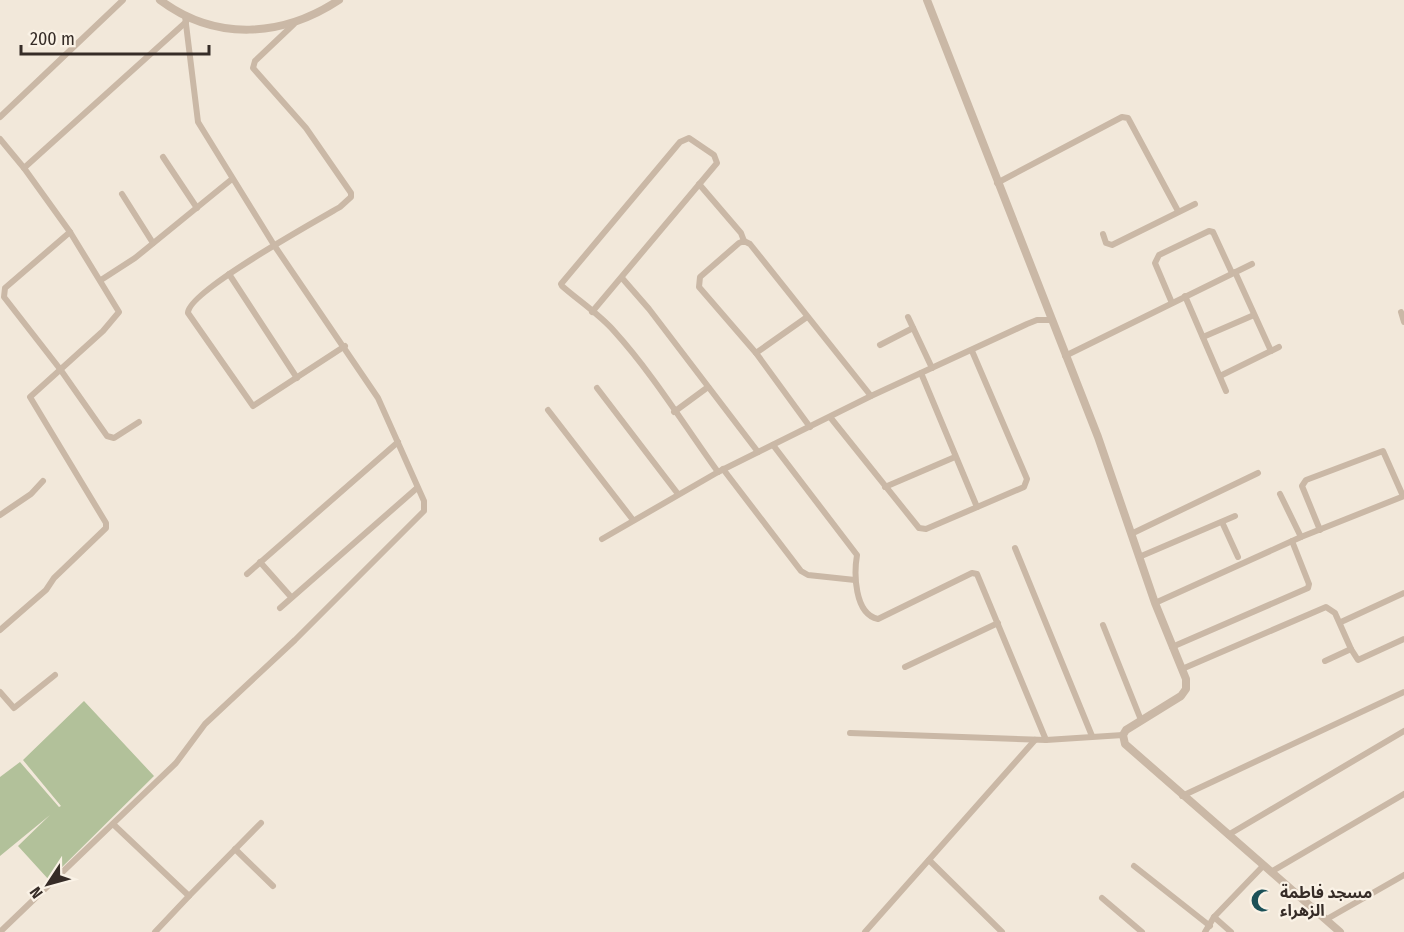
<svg xmlns="http://www.w3.org/2000/svg" width="1404" height="932" viewBox="0 0 1404 932" font-family="'Fira Sans Condensed','Noto Sans Arabic',sans-serif">
	<style>
		.green { fill: #b2c19a }
		.lines { fill: none; stroke-linecap: round; stroke-linejoin: round }
		.minor { stroke: #cab8a6; stroke-width: 6 }
		.tertiary { stroke: #cab8a6; stroke-width: 8 }
		.labels { text-anchor: middle; dominant-baseline: central; stroke-width: 4.5; stroke-linejoin: round; paint-order: stroke }
		.poi-label { font-size: 16px; font-weight: bold; fill: #362c27; stroke: #faf2e6; text-anchor: start }
	</style>
	<rect width="100%" height="100%" fill="#f2e8da"/>
	<polygon class="green" points="84,701 154,776 49,880 18,846 50,815 0,856 0,777 20,762 59,807 61,806 23,760"/>
	<g class="lines">
		<g class="minor">
			<path d="M294,24L255,61L253,68L306,128L351,193V197L340,207C316,221 187,292 188,313L253,406L345,346"/>
			<polyline points="0,117 123,0"/>
			<polyline points="0,139 24,168 186,22"/>
			<polyline points="163,157 197,208"/>
			<polyline points="997,183 1122,117 1128,118 1178,211"/>
			<polyline points="699,184 741,233 744,241"/>
			<polyline points="122,194 153,243"/>
			<polyline points="70,232 5,288 4,297 60,369 107,436 114,438 139,422"/>
			<polyline points="1103,234 1106,243 1112,245 1195,204"/>
			<polyline points="1235,272 1271,351 1279,347"/>
			<polyline points="229,274 297,378"/>
			<polyline points="622,278 649,309 758,452"/>
			<polyline points="101,280 135,258 232,179"/>
			<polyline points="1185,296 1226,391"/>
			<polyline points="1172,303 1155,263 1159,255 1209,231 1213,232 1232,273"/>
			<path d="M592,312L717,163L714,155L689,138L680,142L561,284L562,286C579,301 599,314 614,331C653,374 684,425 718,472"/>
			<polyline points="1401,312 1404,322"/>
			<polyline points="908,317 932,368"/>
			<polyline points="1203,337 1254,315"/>
			<polyline points="880,345 913,328"/>
			<polyline points="756,353 807,317"/>
			<polyline points="1065,356 1252,264"/>
			<polyline points="921,373 977,507"/>
			<polyline points="1220,376 1271,351"/>
			<polyline points="597,388 678,494"/>
			<polyline points="548,410 633,520"/>
			<polyline points="674,412 708,387"/>
			<polyline points="830,417 919,528 926,529 1024,487 1027,479 972,351"/>
			<polyline points="810,427 756,353 699,287 700,277 739,243 744,241 750,244 871,396"/>
			<path d="M773,445L857,555C854,573 854,614 878,619L972,573L977,574L1046,740"/>
			<polyline points="723,469 801,571 808,575 855,580"/>
			<polyline points="885,487 955,457"/>
			<polyline points="1280,494 1301,537"/>
			<polyline points="0,515 31,494 43,481"/>
			<polyline points="1222,522 1238,557"/>
			<polyline points="1320,530 1302,486 1306,480 1383,451 1403,496"/>
			<polyline points="1131,534 1258,473"/>
			<polyline points="602,539 718,472 871,396 1027,324 1037,320 1052,320"/>
			<polyline points="1015,548 1092,736"/>
			<polyline points="1139,557 1235,516"/>
			<polyline points="260,562 291,597"/>
			<polyline points="247,574 398,442"/>
			<polyline points="1155,603 1301,537 1404,496"/>
			<polyline points="280,608 417,488"/>
			<polyline points="1341,622 1404,593"/>
			<polyline points="1103,625 1141,720"/>
			<polyline points="0,630 46,590 54,578 106,528 106,523 30,397 103,331 119,312 70,232 24,168"/>
			<polyline points="1172,647 1308,588 1309,584 1292,541"/>
			<polyline points="1351,649 1358,660 1404,639"/>
			<polyline points="905,667 998,623"/>
			<polyline points="1182,669 1326,607 1335,613 1351,649 1325,661"/>
			<polyline points="0,692 14,708 55,675"/>
			<polyline points="850,733 1046,740 1123,735"/>
			<polyline points="1182,796 1404,692"/>
			<polyline points="113,824 189,896 155,932"/>
			<polyline points="1228,835 1404,731"/>
			<polyline points="235,849 273,886"/>
			<polyline points="929,860 1002,932"/>
			<polyline points="1134,866 1210,926"/>
			<polyline points="1271,872 1404,794"/>
			<polyline points="189,896 261,823"/>
			<polyline points="1102,898 1142,932"/>
			<polyline points="1214,917 1231,932"/>
			<polyline points="1327,919 1404,875"/>
			<polyline points="0,932 176,763 205,724 295,640 424,511 424,501 378,398 274,245 198,122 185,16"/>
			<polyline points="865,932 1035,740"/>
			<polyline points="1205,932 1214,917 1264,865"/>
		</g>
		<g class="tertiary">
			<path d="M160,0C216,42 283,37 339,0"/>
			<polyline points="927,0 1098,437 1155,603 1186,679 1186,689 1181,696 1126,730 1123,735 1125,744 1340,932"/>
		</g>
	</g>
	<defs>
		<symbol id="mosque-bare" viewBox="-9 -9 18 18"><path d="M3.5-4.9A6 6 0 1 0 3.5 4.9A5 5 0 1 1 3.5-4.9Z" fill="#1c5158" stroke="#faf2e6" stroke-width="2.5" paint-order="stroke"/></symbol>
	</defs>
	<g fill-rule="evenodd">
		<use href="#mosque-bare" x="1246" y="884" width="33" height="33"/>
	</g>
	<g class="labels">
		<g class="poi-label">
			<text x="1280" y="892">مسجد فاطمة<tspan x="1280" dy="18">الزهراء</tspan></text>
		</g>
	</g>
	<g transform="translate(48 884) rotate(234)" stroke="#faf2e6" stroke-width="4.5" paint-order="stroke">
	<path d="M0-4.5L10 22L0 15L-10 22Z" fill="#362c27"/>
	<text y="-9" font-size="16" font-weight="bold" text-anchor="middle" fill="#362c27">N</text>
	</g>
	<path d="M21 45v9h188v-9" fill="none" stroke="#362c27" stroke-width="3"/>
	<text x="30" y="45" font-size="18" fill="#362c27" stroke="#faf2e6" stroke-width="4.5" paint-order="stroke">200 m</text>
</svg>
